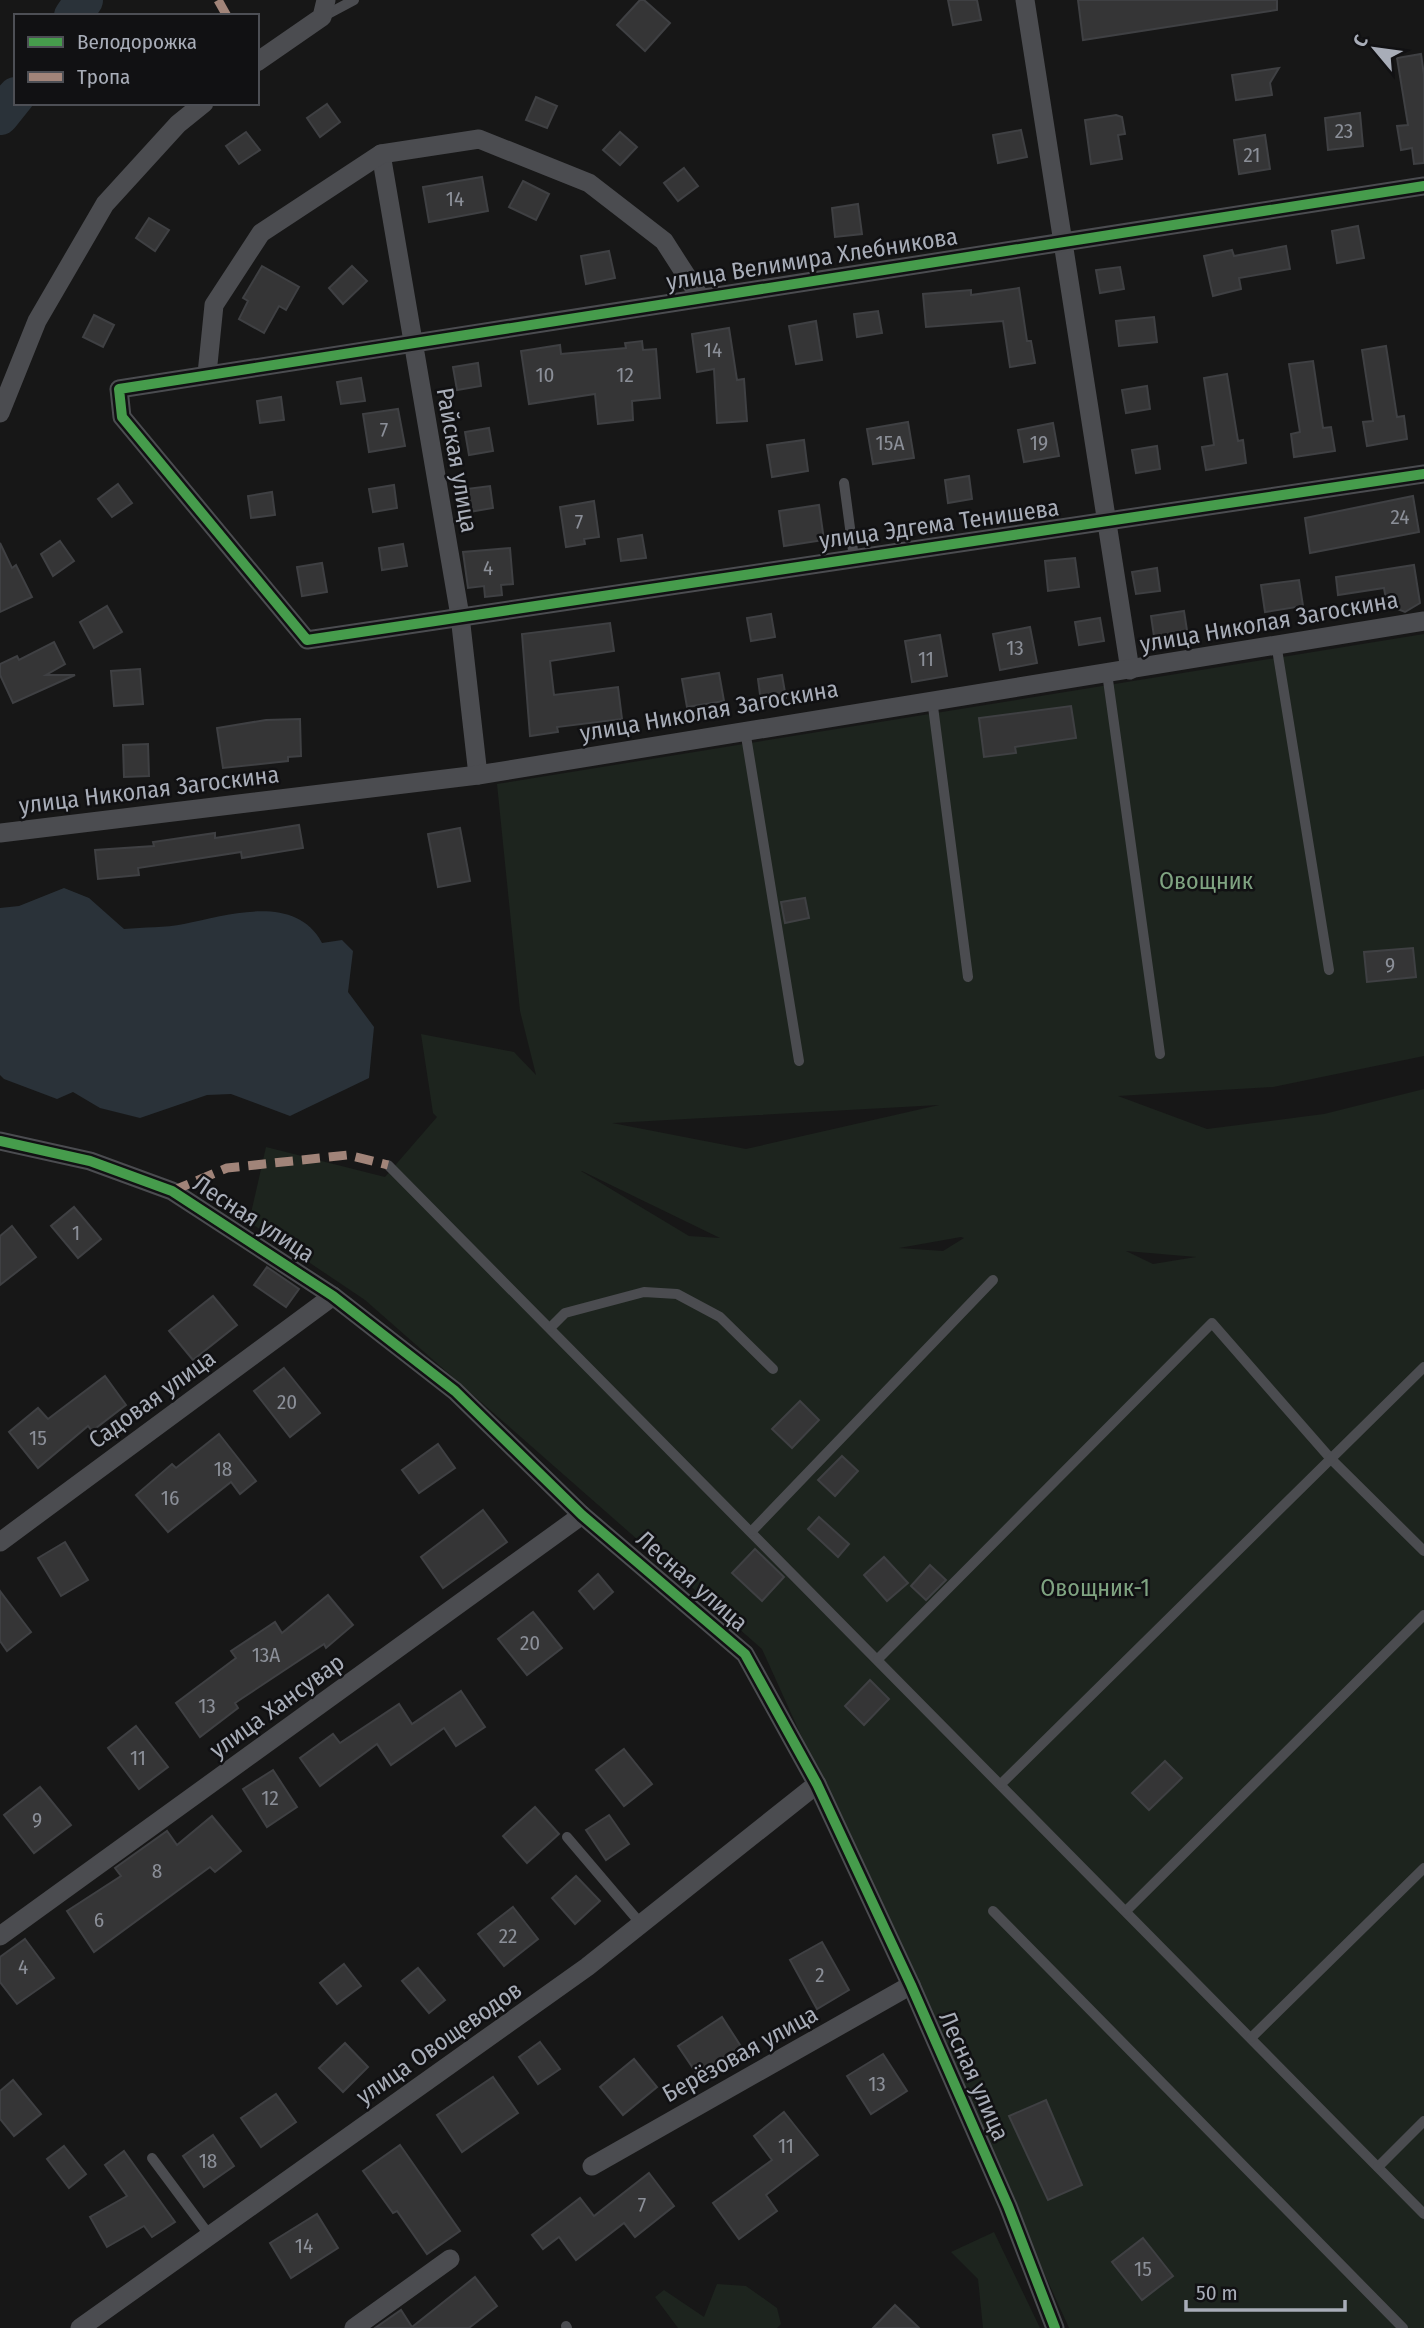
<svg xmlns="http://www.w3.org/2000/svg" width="1424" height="2328" viewBox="0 0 1424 2328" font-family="'Fira Sans Condensed',sans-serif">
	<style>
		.green { fill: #1d241e; fill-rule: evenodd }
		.water { fill: #2a3239 }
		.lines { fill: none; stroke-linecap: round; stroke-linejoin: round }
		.river { stroke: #2a3239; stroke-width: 38 }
		.building { fill: #353536; stroke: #3f4043; stroke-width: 2 }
		.lane { stroke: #4b4c50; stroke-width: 10 }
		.street { stroke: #4b4c50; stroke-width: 19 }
		.quiet { stroke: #a18479; stroke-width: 9; stroke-dasharray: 18 9; stroke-linecap: butt }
		.cycleway-casing { stroke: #111113; stroke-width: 15 }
		.cycleway { stroke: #469c4c; stroke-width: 10 }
		.labels { text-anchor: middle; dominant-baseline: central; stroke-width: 5; stroke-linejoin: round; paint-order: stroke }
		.number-label { font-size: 21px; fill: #8b8f98 }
		.street-label { font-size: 24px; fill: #a8adb8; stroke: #111113 }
		.park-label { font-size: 24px; fill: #7fa381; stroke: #111113 }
	</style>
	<rect width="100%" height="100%" fill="#171717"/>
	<g class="green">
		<path d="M1424,634V1056L1273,1087L1118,1096L1207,1129L1324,1114L1424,1089V2328H1069L762,1649L365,1300L249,1222L266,1147L385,1177L437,1117L433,1113L421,1034L514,1052L536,1075L520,1011L497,784ZM939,1105L746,1149L612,1123H613ZM581,1171H582L720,1238L689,1236ZM961,1237L964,1238L943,1251L899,1248ZM1126,1251L1196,1257L1153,1264Z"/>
		<polygon points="994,2232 1040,2328 983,2328 978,2279 951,2252"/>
		<polygon points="717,2284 746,2286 777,2308 781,2324 777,2328 678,2328 655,2297 664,2290 704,2317"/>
	</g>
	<path class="water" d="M64,888L89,898L124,929C144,927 165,928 184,924C227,915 296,893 322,943L342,940L353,951L348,992L374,1027L369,1078L290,1116L231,1094L207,1095L140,1118L100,1108L73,1092L57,1099L4,1079L0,1075V908L19,906Z"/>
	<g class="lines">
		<g class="river">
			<polyline points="73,16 84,0"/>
			<polyline points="0,116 16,96"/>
		</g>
	</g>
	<g class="building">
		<polygon points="640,0 644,0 670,23 645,51 617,25"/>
		<polygon points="948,0 977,0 981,20 953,25"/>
		<polygon points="1078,0 1277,0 1277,10 1083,40"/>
		<polygon points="1421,54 1424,75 1424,163 1414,164 1412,148 1401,150 1397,126 1408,125 1397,58"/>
		<polygon points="1279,68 1270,83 1272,95 1236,100 1232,75"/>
		<polygon points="536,97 557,106 547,128 526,120"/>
		<polygon points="327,104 340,122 320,137 307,118"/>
		<polygon points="1360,113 1363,146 1328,150 1325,118"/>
		<polygon points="1116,115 1122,117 1125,134 1118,135 1122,159 1091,164 1085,120"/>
		<polygon points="1021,130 1027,157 998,163 993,135"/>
		<polygon points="246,132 260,150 239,164 226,146"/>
		<polygon points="620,132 637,147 620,165 603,150"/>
		<polygon points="1265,135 1270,169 1239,174 1234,140"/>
		<polygon points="684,168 698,186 678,201 664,183"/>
		<polygon points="482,177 488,211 429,222 423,187"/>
		<polygon points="523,181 549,194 536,220 509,207"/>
		<polygon points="858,204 862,234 835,237 832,208"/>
		<polygon points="149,218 169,230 155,251 136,238"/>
		<polygon points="1358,226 1364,258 1337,263 1332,231"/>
		<polygon points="1286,246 1290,269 1239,278 1241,289 1213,296 1204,256 1232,250 1234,256"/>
		<polygon points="609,251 615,278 586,284 581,256"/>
		<polygon points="262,266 299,287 286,310 279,306 264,333 239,319 248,301 243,298"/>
		<polygon points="352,266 367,281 343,304 329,288"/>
		<polygon points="1120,267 1124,289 1100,293 1096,270"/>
		<polygon points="1019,288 1027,341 1031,341 1035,363 1010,367 1003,321 926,327 923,294 971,290 971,295"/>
		<polygon points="878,311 882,333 857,337 854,314"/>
		<polygon points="94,315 114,325 103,347 83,337"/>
		<polygon points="1154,317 1157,342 1119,346 1116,321"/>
		<polygon points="816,321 822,360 796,364 789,326"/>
		<polygon points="729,328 737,380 744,379 747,421 717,423 714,369 697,372 692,334"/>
		<polygon points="642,341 643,350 656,349 660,398 632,401 633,420 598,424 595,394 529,404 521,351 560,345 561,354 626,348 625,343"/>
		<polygon points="1386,346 1397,417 1404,416 1407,439 1367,446 1363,422 1373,421 1362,350"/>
		<polygon points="1313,361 1323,428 1331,427 1335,451 1294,457 1291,434 1300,432 1289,364"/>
		<polygon points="478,363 481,386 457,390 453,367"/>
		<polygon points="1227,374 1238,441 1243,440 1246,463 1206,470 1202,447 1214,445 1204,378"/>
		<polygon points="361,378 365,401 341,404 337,382"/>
		<polygon points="1147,386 1150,409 1126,413 1122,390"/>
		<polygon points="281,397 284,420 260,423 257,401"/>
		<polygon points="398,409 405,446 369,452 363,414"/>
		<polygon points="908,422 914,458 873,464 867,429"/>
		<polygon points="1053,423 1059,456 1024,462 1018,430"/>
		<polygon points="489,428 493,451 469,455 465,432"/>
		<polygon points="804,440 808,471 772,477 767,445"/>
		<polygon points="1157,446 1160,469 1136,473 1132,450"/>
		<polygon points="969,476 972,499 948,503 945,480"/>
		<polygon points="118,484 132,503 112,517 98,499"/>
		<polygon points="394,485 397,508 373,512 369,489"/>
		<polygon points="490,486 493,508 469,512 466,489"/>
		<polygon points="272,492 275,515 251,518 248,496"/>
		<polygon points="1413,496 1419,532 1310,553 1305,518"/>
		<polygon points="594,501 599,537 584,539 585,544 566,547 560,507"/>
		<polygon points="819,505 824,540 784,546 779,511"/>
		<polygon points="642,535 646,558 621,561 618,539"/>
		<polygon points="60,541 74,561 53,576 41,554"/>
		<polygon points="0,543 12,568 16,565 32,597 0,612"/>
		<polygon points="403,544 407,566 382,570 379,548"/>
		<polygon points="510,548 513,584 501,585 502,595 485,597 484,586 468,588 463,552"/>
		<polygon points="1075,558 1079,587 1048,591 1045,561"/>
		<polygon points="322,563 327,592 302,596 297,567"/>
		<polygon points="1414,565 1420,603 1405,612 1387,605 1384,588 1338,595 1336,577"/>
		<polygon points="1157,568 1160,591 1136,594 1132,572"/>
		<polygon points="1299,580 1303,606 1265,612 1261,585"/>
		<polygon points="107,606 122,632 94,648 80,622"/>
		<polygon points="1184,611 1188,637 1155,643 1151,616"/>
		<polygon points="771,614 775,637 751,641 747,618"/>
		<polygon points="1100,618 1104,641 1079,645 1075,622"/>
		<polygon points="610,623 614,651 550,661 554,695 618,687 622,719 557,727 558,732 530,736 522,634"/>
		<polygon points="1030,627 1037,663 1000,670 993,634"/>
		<polygon points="940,635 947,676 912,682 905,641"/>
		<polygon points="54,642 65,664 46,675 75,675 13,703 0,675 0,664 17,656 19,660"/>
		<polygon points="140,669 143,704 114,706 111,671"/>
		<polygon points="719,673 724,701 687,707 682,679"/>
		<polygon points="782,675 786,698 761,702 758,679"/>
		<polygon points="1071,706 1076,738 1015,747 1016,753 984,757 979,718"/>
		<polygon points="300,719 301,756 288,757 288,761 223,768 217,728 266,720"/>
		<polygon points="148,744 149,776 124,777 123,745"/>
		<polygon points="299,825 303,848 242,858 241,852 138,868 139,875 98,879 95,850 154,846 153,842 215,833 215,838"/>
		<polygon points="460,828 470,881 438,887 428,834"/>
		<polygon points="805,898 809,918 785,923 781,902"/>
		<polygon points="1413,948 1416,977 1367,982 1364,952"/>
		<polygon points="74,1207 101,1239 78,1258 51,1226"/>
		<polygon points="12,1226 36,1257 0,1285 0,1236"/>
		<polygon points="267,1267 299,1289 286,1307 254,1285"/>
		<polygon points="213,1296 237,1325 193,1360 169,1331"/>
		<polygon points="284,1368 320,1413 290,1437 254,1391"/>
		<polygon points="105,1376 126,1405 92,1431 88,1426 38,1468 9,1432 38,1408 48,1419"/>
		<polygon points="800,1401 819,1420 792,1448 772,1429"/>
		<polygon points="219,1434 256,1481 240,1494 231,1482 168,1532 136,1495 172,1464 176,1468"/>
		<polygon points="438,1444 455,1468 419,1493 402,1470"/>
		<polygon points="842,1456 858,1471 835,1496 818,1480"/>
		<polygon points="483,1510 507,1542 443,1588 421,1557"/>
		<polygon points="819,1517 849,1544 838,1557 808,1529"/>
		<polygon points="65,1542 88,1580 61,1596 38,1558"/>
		<polygon points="755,1549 784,1577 762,1601 732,1573"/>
		<polygon points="884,1557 908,1583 887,1601 864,1575"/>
		<polygon points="930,1565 946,1580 926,1600 911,1586"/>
		<polygon points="598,1574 613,1592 594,1609 579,1591"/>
		<polygon points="0,1591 31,1632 7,1651 0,1641"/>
		<polygon points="328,1595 353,1625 326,1648 324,1644 235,1703 238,1708 200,1737 176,1703 236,1658 231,1651 275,1622 282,1633"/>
		<polygon points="533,1612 562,1648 527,1675 498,1639"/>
		<polygon points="870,1680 889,1699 864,1725 845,1706"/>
		<polygon points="461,1691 485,1727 456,1746 444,1728 391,1765 377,1744 320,1786 300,1758 333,1734 340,1743 399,1704 412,1724"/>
		<polygon points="136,1726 168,1767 139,1789 108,1748"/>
		<polygon points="624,1749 652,1784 624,1806 596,1770"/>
		<polygon points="1165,1761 1182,1778 1149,1810 1132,1793"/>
		<polygon points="273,1770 297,1807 267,1827 243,1789"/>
		<polygon points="40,1787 71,1825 34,1853 4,1815"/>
		<polygon points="535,1807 559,1834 527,1863 503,1836"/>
		<polygon points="609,1815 629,1844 606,1860 586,1830"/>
		<polygon points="212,1816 241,1851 215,1872 210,1867 94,1952 67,1911 121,1876 115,1868 167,1831 177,1845"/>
		<polygon points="576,1876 600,1901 575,1924 552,1898"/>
		<polygon points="513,1907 538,1939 504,1966 478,1934"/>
		<polygon points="25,1939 54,1978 17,2004 0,1982 0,1957"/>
		<polygon points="822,1942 849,1990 817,2009 790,1960"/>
		<polygon points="344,1964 361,1986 337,2004 320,1983"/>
		<polygon points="418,1968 445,2000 429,2013 402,1981"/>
		<polygon points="722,2017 742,2048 699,2077 678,2046"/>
		<polygon points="540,2042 560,2069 538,2084 519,2057"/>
		<polygon points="345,2043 368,2067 343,2092 319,2068"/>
		<polygon points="883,2054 907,2091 871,2114 847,2076"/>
		<polygon points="634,2059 657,2087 623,2115 600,2087"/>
		<polygon points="493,2077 518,2113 462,2152 437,2115"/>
		<polygon points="13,2080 41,2114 14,2136 0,2119 0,2091"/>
		<polygon points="276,2094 296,2122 261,2147 241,2118"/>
		<polygon points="1046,2100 1082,2185 1048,2200 1009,2116"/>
		<polygon points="784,2112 818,2155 766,2195 777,2211 739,2239 713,2203 772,2160 754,2136"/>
		<polygon points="213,2135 234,2166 204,2187 183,2156"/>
		<polygon points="400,2145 460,2231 427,2254 397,2211 393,2213 363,2171"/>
		<polygon points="64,2146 86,2174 69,2188 47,2159"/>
		<polygon points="124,2151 175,2222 152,2237 144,2226 107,2247 90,2217 127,2196 105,2165"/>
		<polygon points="649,2173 674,2206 635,2237 624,2223 576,2260 559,2237 543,2249 532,2235 580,2198 594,2216"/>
		<polygon points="317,2214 338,2248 291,2278 270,2243"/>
		<polygon points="1143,2238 1173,2276 1142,2300 1112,2262"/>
		<polygon points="475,2277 497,2306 469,2328 375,2328 401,2310 412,2327"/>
		<polygon points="895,2305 919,2328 873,2328"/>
	</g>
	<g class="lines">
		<g class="lane">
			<polyline points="324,16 354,0"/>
			<polyline points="844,483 854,558"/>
			<polyline points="1276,643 1329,970"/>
			<polyline points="1107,673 1160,1054"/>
			<polyline points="932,699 968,977"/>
			<polyline points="745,730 799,1061"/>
			<polyline points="388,1165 1424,2214"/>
			<polyline points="550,1328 565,1313 644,1292 677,1294 720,1317 773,1369"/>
			<polyline points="752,1531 993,1280"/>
			<polyline points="878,1659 1212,1323 1331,1459 1424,1551"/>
			<polyline points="1001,1784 1424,1367"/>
			<polyline points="567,1837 641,1924"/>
			<polyline points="993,1911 1403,2328"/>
			<polyline points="1126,1911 1424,1615"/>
			<polyline points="1251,2038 1424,1868"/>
			<polyline points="152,2158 210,2236"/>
			<polyline points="1378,2167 1424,2121"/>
			<polyline points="566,2326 567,2328"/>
		</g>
		<g class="street">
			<polyline points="1025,0 1130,670"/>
			<polyline points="257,62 322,17 326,0"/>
			<polyline points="381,154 460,616 478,775"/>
			<polyline points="1424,186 119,389 122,417 307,640 1424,474"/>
			<polyline points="207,374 214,305 261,233 381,154 479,139 589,183 664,241 700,297"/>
			<polyline points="0,413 37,321 105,204 178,124 204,103"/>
			<polyline points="0,833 478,775 1424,621"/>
			<polyline points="0,1141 90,1161 172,1191 333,1296 455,1391 582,1515 745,1654 817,1784 911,1985 1008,2206 1055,2328"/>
			<polyline points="0,1542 333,1296"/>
			<polyline points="0,1936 582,1515"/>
			<polyline points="592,2166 911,1985"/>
			<polyline points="80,2328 587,1967 817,1784"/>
			<polyline points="354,2328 450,2259"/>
		</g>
		<g class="quiet">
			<polyline points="218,0 227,16"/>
			<polyline points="172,1191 227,1168 348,1155 388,1165"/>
		</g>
		<defs>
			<g id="cycleway">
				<polyline points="1424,186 119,389 122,417 307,640 1424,474"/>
				<polyline points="0,1141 90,1161 172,1191 333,1296 455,1391 582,1515 745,1654 817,1784 911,1985 1008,2206 1055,2328"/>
			</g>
		</defs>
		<use href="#cycleway" class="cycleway-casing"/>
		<use href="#cycleway" class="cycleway"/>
	</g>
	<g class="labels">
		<g class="number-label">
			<text x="1344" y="131">23</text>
			<text x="1252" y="155">21</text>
			<text x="455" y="199">14</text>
			<text x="713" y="350">14</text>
			<text x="545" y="375">10</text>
			<text x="625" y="375">12</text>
			<text x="384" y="430">7</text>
			<text x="890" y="443">15А</text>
			<text x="1039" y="443">19</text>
			<text x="1400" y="517">24</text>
			<text x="579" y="522">7</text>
			<text x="488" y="568">4</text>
			<text x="1015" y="648">13</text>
			<text x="926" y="659">11</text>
			<text x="1390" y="965">9</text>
			<text x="76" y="1233">1</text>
			<text x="287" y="1402">20</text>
			<text x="38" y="1438">15</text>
			<text x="223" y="1469">18</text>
			<text x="170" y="1498">16</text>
			<text x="530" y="1643">20</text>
			<text x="266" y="1655">13А</text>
			<text x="207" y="1706">13</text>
			<text x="138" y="1758">11</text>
			<text x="270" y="1798">12</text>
			<text x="37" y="1820">9</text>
			<text x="157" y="1871">8</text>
			<text x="99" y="1920">6</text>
			<text x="508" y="1936">22</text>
			<text x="23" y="1967">4</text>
			<text x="820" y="1975">2</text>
			<text x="877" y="2084">13</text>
			<text x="786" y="2146">11</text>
			<text x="208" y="2161">18</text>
			<text x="642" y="2205">7</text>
			<text x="304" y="2246">14</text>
			<text x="1143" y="2269">15</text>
		</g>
		<g class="street-label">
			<text transform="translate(812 259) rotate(-9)">улица Велимира Хлебникова</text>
			<text transform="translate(457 460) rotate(80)">Райская улица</text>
			<text transform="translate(939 524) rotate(-8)">улица Эдгема Тенишева</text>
			<text transform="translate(1269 622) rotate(-10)">улица Николая Загоскина</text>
			<text transform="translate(709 711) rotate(-10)">улица Николая Загоскина</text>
			<text transform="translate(149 790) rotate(-7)">улица Николая Загоскина</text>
			<text transform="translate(254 1219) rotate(33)">Лесная улица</text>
			<text transform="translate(152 1399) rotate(-36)">Садовая улица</text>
			<text transform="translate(692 1581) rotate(41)">Лесная улица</text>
			<text transform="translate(277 1706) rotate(-36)">улица Хансувар</text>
			<text transform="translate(439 2043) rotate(-35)">улица Овощеводов</text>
			<text transform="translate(740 2054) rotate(-29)">Берёзовая улица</text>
			<text transform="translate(974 2076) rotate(66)">Лесная улица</text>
		</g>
		<g class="park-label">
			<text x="1206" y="881">Овощник</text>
			<text x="1095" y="1588">Овощник-1</text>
		</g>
	</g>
	<rect x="14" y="14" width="245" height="91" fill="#111113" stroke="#4d4f55" stroke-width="2"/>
	<rect x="28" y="37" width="35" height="10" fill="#469c4c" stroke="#4d4f55" stroke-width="2"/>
	<text x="77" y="49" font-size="21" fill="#a8adb8">Велодорожка</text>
	<rect x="28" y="72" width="35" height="10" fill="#a18479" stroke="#4d4f55" stroke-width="2"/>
	<text x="77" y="84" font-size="21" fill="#a8adb8">Тропа</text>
	<g transform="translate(1375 49) rotate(299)" stroke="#111113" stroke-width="5" paint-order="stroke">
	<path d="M0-5L12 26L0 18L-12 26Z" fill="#a8adb8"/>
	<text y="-10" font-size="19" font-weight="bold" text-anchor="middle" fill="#a8adb8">С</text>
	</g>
	<path d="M1186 2300v10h159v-10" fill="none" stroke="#a8adb8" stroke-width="3.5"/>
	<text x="1196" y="2300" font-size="21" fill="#a8adb8" stroke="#111113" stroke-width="5" paint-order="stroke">50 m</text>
</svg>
